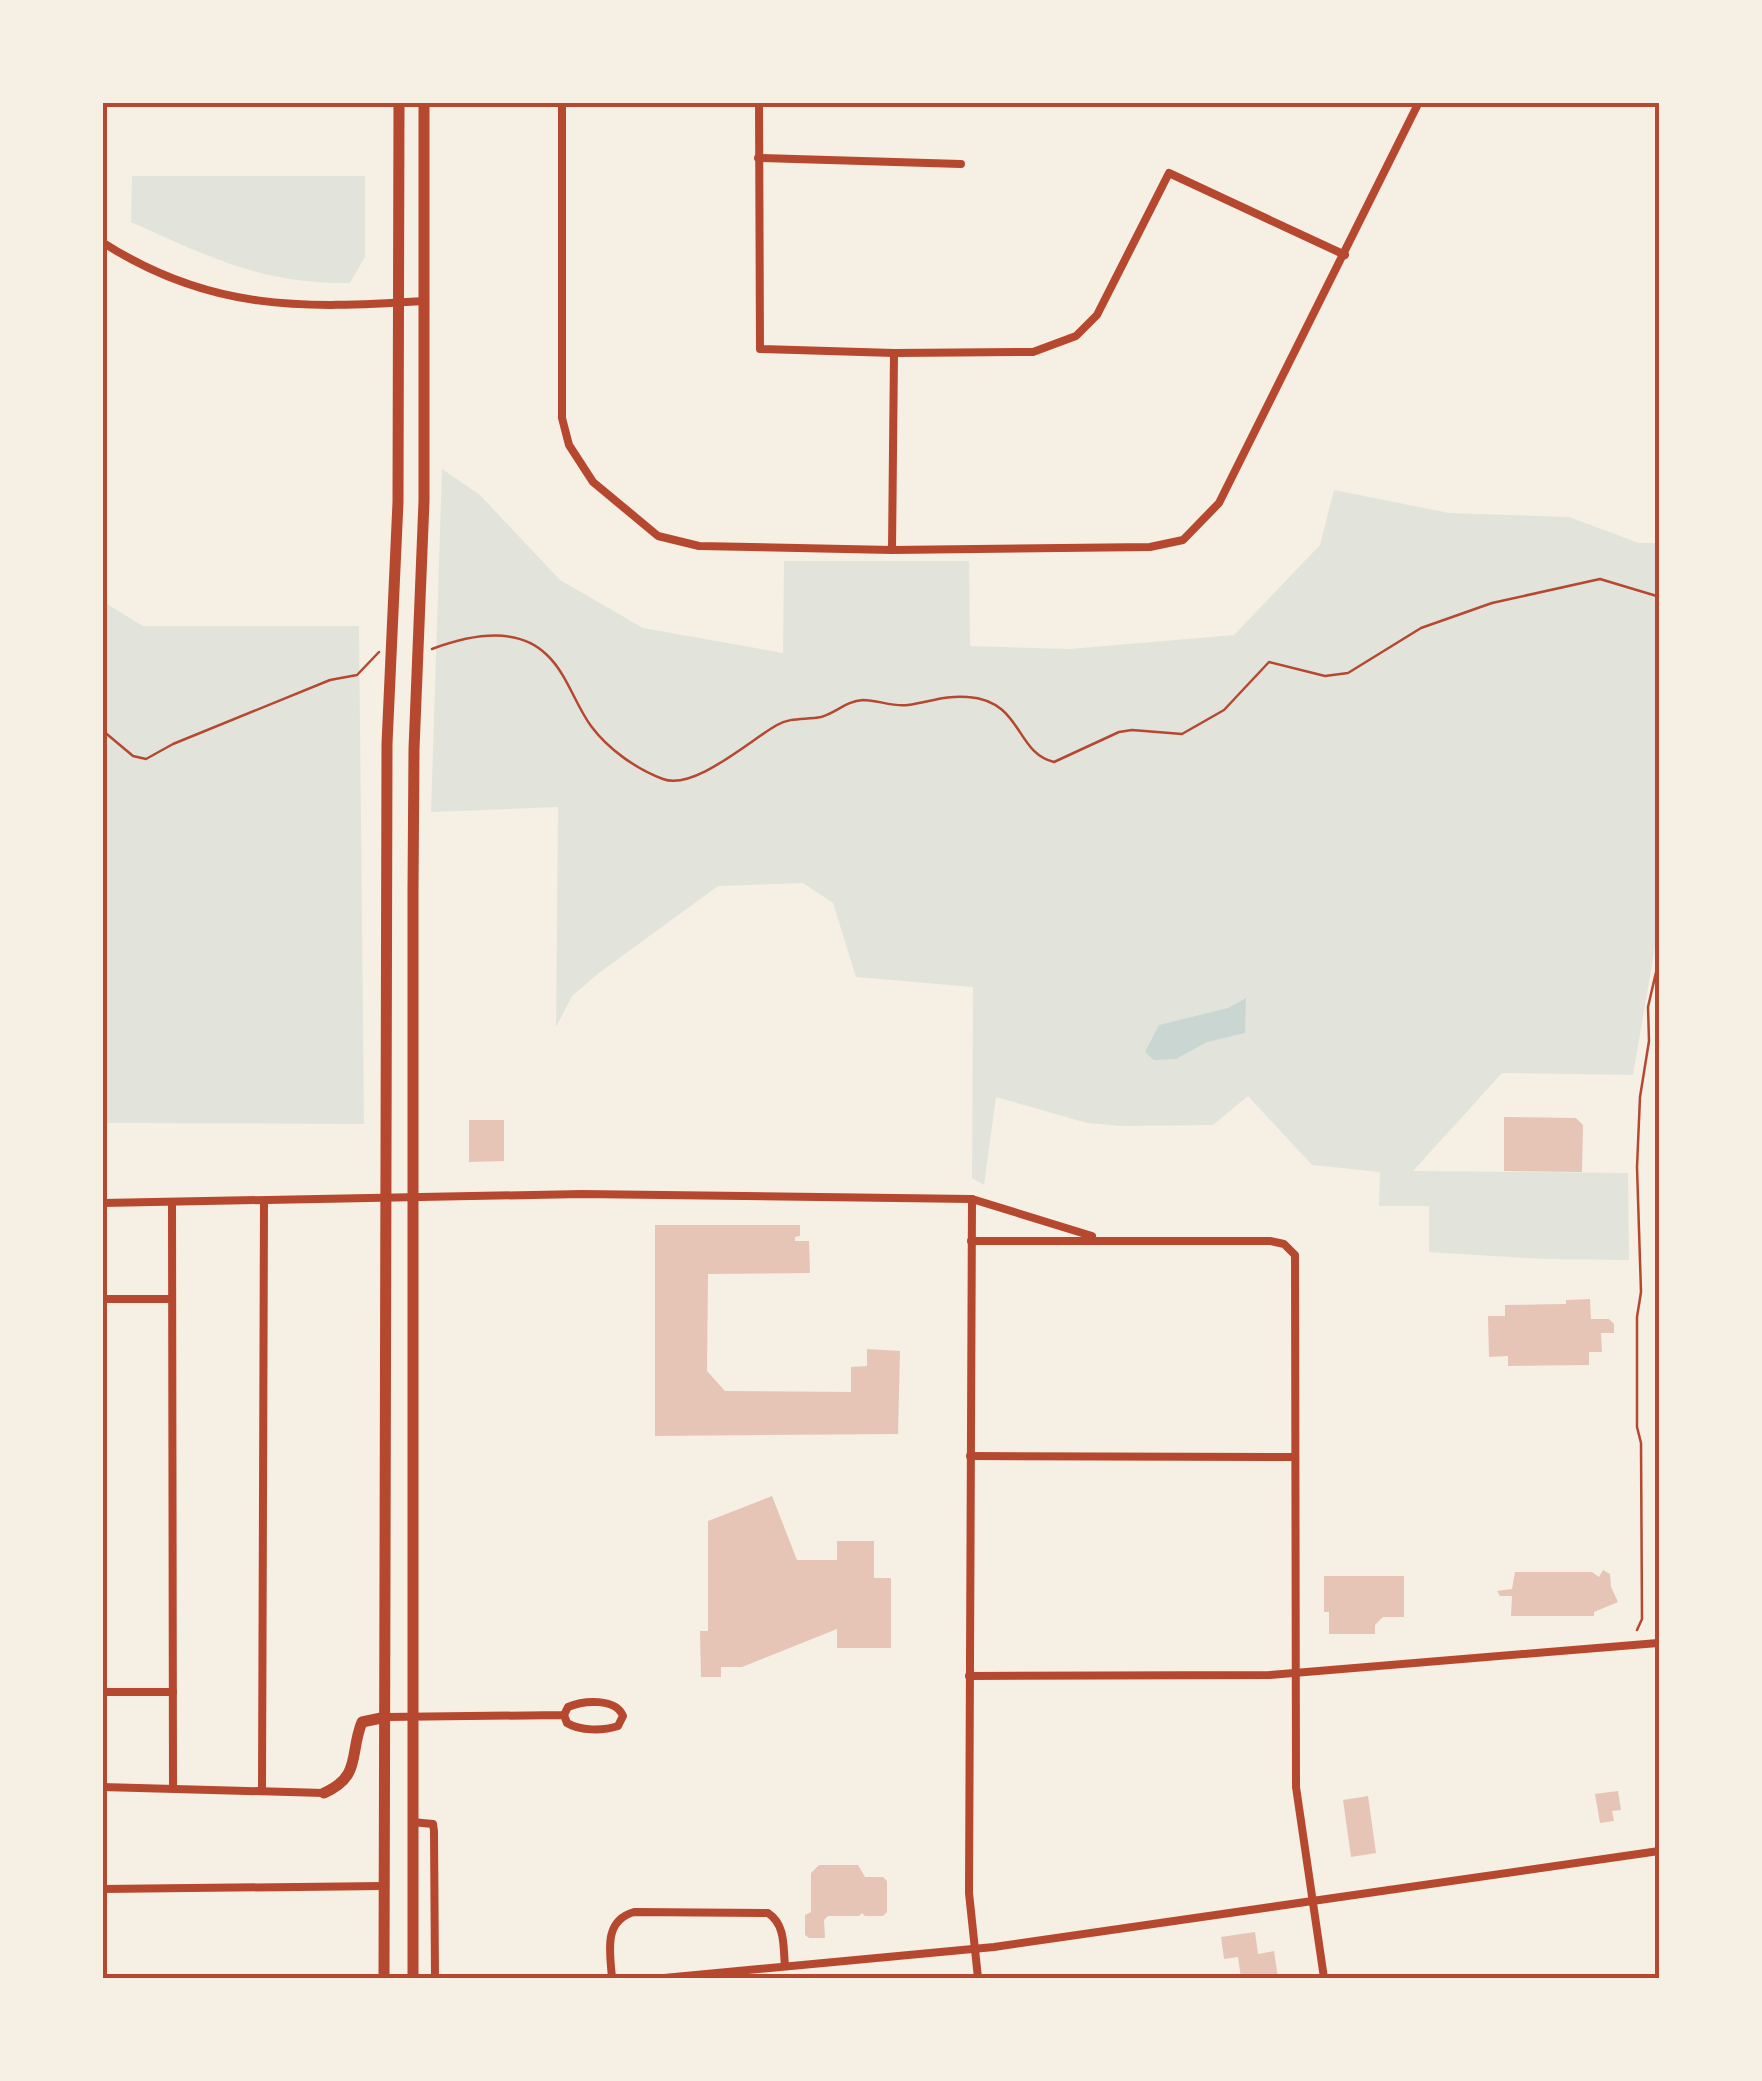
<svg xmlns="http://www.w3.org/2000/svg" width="1762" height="2081" viewBox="0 0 1762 2081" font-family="'Work Sans',sans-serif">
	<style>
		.green { fill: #e2e4dc }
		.water { fill: #c9d6d2 }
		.building { fill: #e6c5b7 }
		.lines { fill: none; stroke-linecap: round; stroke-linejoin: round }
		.path { stroke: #b5482f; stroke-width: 2.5 }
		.minor { stroke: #b5482f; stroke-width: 8 }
		.tertiary { stroke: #b5482f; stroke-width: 10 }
		.secondary { stroke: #b5482f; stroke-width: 11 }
		.neatline { fill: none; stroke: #b5482f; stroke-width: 4 }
	</style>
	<rect width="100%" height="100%" fill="#f6efe4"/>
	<g class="green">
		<path d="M132,176H365V257L350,283C262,284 209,257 131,222Z"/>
		<polygon points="102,361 107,604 143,626 359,626 364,1124 103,1123"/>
		<polygon points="442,469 480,495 560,580 643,628 783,653 784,561 969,561 970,646 1070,649 1234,635 1320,545 1334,490 1449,513 1569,517 1639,543 1659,543 1660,918 1633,1075 1502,1073 1413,1171 1628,1173 1629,1260 1544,1259 1429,1252 1429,1206 1379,1206 1380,1172 1312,1165 1248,1096 1213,1125 1121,1126 1087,1123 996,1097 984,1185 972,1178 973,987 856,977 833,903 803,883 718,886 599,973 572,996 556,1027 558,807 431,812"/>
	</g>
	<polygon class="water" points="1246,998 1245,1033 1207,1042 1176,1059 1154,1060 1145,1052 1159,1025 1228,1008"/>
	<g class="building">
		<polygon points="1504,1117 1576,1118 1583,1125 1582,1172 1504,1171"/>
		<polygon points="469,1120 504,1120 504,1161 469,1162"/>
		<polygon points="655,1225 800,1225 800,1236 795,1237 795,1241 809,1241 810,1273 708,1274 707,1371 725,1391 851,1392 851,1367 867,1366 867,1349 900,1351 898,1434 655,1436"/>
		<polygon points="1590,1299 1591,1319 1609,1319 1614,1324 1614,1333 1601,1333 1602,1352 1589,1352 1589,1365 1508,1366 1508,1356 1489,1357 1488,1316 1505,1316 1505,1305 1566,1304 1566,1300"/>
		<polygon points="772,1496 797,1560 837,1560 837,1541 874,1541 874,1578 891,1578 891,1648 837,1648 837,1629 742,1667 721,1667 721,1677 701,1677 700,1631 708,1631 708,1521"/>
		<polygon points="1603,1570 1610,1574 1611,1587 1618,1602 1594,1612 1594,1616 1511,1616 1512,1596 1500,1596 1497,1591 1512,1589 1515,1572 1592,1572 1599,1577"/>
		<polygon points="1324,1576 1404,1576 1404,1617 1383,1617 1375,1625 1375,1634 1329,1634 1329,1612 1324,1612"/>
		<polygon points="1618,1791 1621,1810 1612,1811 1614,1821 1600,1823 1595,1794"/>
		<polygon points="1368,1796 1376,1853 1351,1857 1343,1800"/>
		<polygon points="819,1865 858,1865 865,1877 883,1877 887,1881 887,1912 883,1916 865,1916 862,1913 859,1916 828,1916 824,1920 825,1938 809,1938 805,1935 805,1915 811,1912 811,1873"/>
		<polygon points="1255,1932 1258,1954 1274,1951 1278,1978 1241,1978 1238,1957 1224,1959 1221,1937"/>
	</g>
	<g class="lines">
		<g class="path">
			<path d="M432,649C467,636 516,624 547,655C567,674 575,704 591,726C608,749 636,769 663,779C694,791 750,740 777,725C790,717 806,720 821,717C836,713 846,701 863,700C878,700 892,707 908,705C929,702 947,695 968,697C1023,701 1015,753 1054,762L1119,732L1132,730L1182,734L1224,710L1269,662L1325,676L1348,673L1421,628L1492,603L1600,579L1660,597"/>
			<polyline points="102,730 133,756 146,759 173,744 330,680 357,675 379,652"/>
			<polyline points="1637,1630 1642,1619 1641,1443 1637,1427 1637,1317 1641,1292 1637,1167 1640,1097 1649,1041 1648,1007 1660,955"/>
		</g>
		<g class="minor">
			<polyline points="562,102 562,418 569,445 593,482 658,536 699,546 892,550 1150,547 1183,540 1219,503 1419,102"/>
			<polyline points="759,102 760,349 894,353 1033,352 1076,336 1097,315 1169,173 1345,255"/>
			<polyline points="758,158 961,164"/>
			<path d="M102,242C209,311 302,309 424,301"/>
			<polyline points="892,550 894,353"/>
			<polyline points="972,1199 969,1893 978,1978"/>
			<polyline points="102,1203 582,1194 972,1199 1092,1236"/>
			<polyline points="172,1203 173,1787"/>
			<polyline points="971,1241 1270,1241 1284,1244 1295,1255 1296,1787 1324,1978"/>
			<polyline points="102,1299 172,1299"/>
			<polyline points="970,1456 1295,1457"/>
			<polyline points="969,1676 1269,1675 1658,1643"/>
			<polyline points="102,1692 173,1692"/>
			<path d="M386,1717L564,1715L568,1707C584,1700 616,1698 623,1716L618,1726C603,1731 580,1731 567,1723L564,1715"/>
			<polyline points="102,1787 324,1793"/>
			<polyline points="262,1790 264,1202"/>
			<polyline points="412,1822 433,1824 434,1831 435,1978"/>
			<polyline points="102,1889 384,1886"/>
			<path d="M612,1978C610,1952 603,1921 634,1912L768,1913C786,1925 783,1947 785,1966"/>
			<polyline points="664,1978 994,1947 1659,1851"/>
		</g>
		<polyline class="tertiary" points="1660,1138 1660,1858"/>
		<g class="secondary">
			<path d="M324,1793C362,1776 349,1754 362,1722L386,1717"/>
			<polyline points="384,1978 387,744 398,502 399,102"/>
			<polyline points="413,1978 413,890 414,749 424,501 424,102"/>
		</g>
	</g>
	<rect width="1762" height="2081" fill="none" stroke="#f6efe4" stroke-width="210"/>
	<rect x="105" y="105" width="1552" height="1871" class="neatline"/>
</svg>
